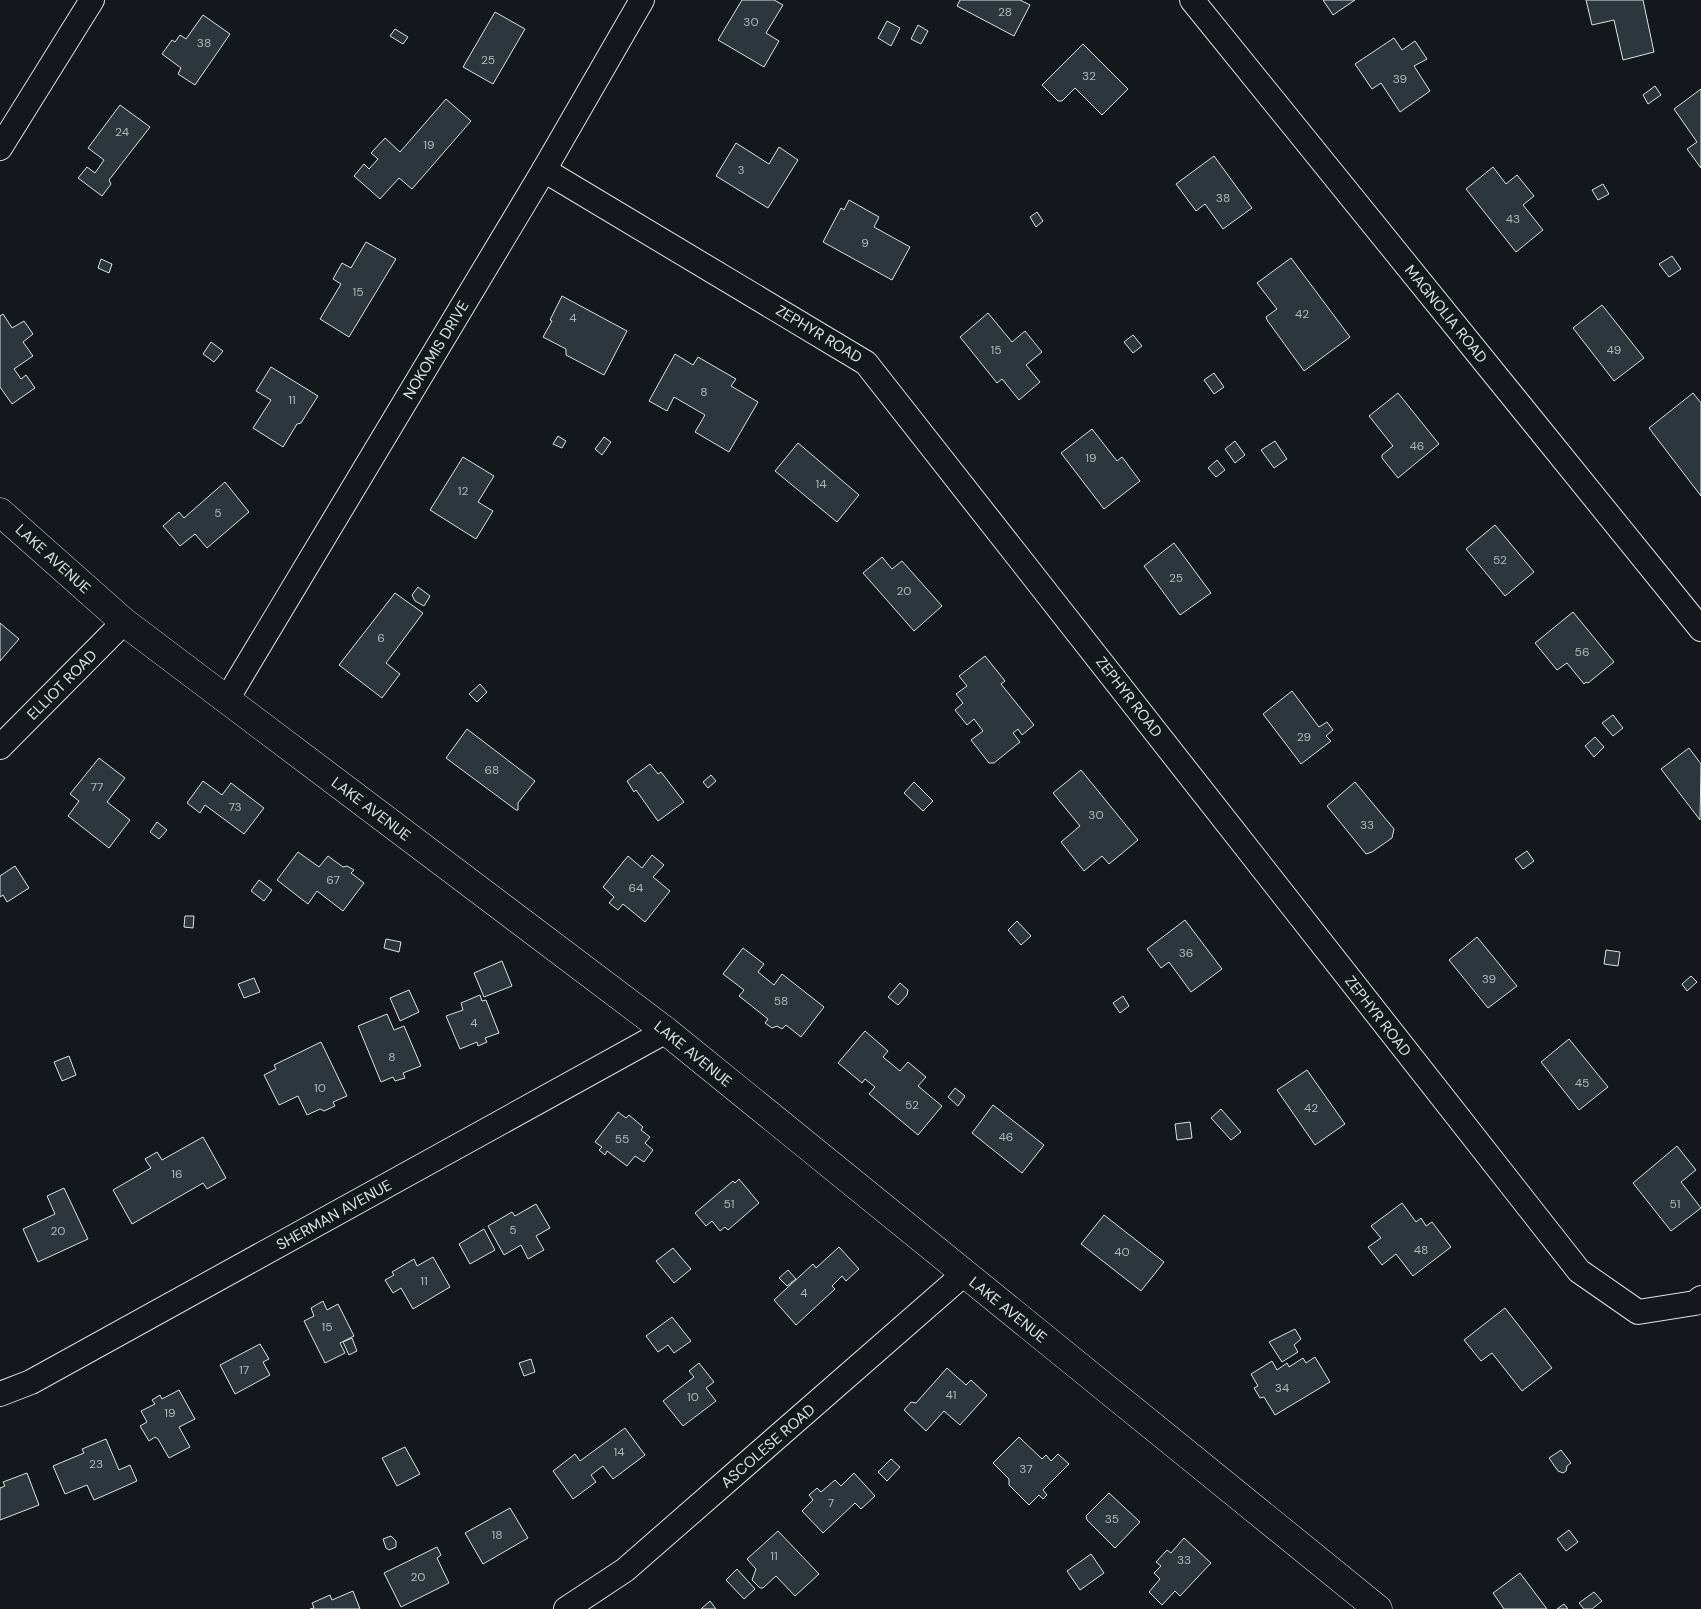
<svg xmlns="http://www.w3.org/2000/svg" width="1701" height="1609" viewBox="0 0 1701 1609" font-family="'DM Sans',sans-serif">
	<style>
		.building { fill: #2c363c; stroke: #d8e6dc }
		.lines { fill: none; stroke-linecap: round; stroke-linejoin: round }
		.minor-casing { stroke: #d8e6dc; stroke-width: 26 }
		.tertiary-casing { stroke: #d8e6dc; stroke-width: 29 }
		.minor { stroke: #14181c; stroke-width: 24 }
		.tertiary { stroke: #14181c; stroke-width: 28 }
		.labels { text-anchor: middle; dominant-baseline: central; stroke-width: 4; stroke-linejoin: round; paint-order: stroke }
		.number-label { font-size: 12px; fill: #adbab4 }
		.street-label { font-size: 15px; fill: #d8e6dc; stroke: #14181c }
	</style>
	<rect width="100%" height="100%" fill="#14181c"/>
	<g class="building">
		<polygon points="742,0 774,0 783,5 766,33 779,41 764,67 718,40"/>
		<polygon points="960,0 1020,0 1030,5 1014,36 957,6"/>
		<polygon points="1323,0 1355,0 1333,15"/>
		<polygon points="1586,0 1643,0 1654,52 1623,60 1614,20 1592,25"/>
		<polygon points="495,12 525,29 493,84 463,67"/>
		<polygon points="203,15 230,34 195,85 178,74 181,68 162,54 172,40 175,42 180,35 186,39"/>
		<polygon points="887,21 900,28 891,46 878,38"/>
		<polygon points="918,25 928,31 921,44 911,39"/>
		<polygon points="395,29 408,37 403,44 390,36"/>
		<polygon points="1394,38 1402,50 1415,41 1427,59 1414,66 1430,91 1400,112 1381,83 1372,89 1355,64"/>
		<polygon points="1083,44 1128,89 1102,115 1075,88 1062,101 1058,101 1042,85"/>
		<polygon points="1655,86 1661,95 1648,104 1643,95"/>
		<polygon points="1701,89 1701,168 1687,149 1697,142 1674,109"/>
		<polygon points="446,99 471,121 412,189 399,178 380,199 354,176 364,164 369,169 378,159 371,153 385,138 400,152"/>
		<polygon points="120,105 150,127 109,180 111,184 102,196 78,178 87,167 95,173 104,160 88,148"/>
		<polygon points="736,143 769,164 779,147 798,160 768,208 716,176"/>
		<polygon points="1214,156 1252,208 1223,229 1205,204 1196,211 1176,184"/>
		<polygon points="1493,167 1506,184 1517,175 1534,196 1523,205 1543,230 1516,252 1466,189"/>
		<polygon points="1603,184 1609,194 1598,200 1592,190"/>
		<polygon points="849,200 879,217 874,227 910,247 892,280 823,242 841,208 844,210"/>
		<polygon points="1037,212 1043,221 1036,227 1030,217"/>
		<polygon points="366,242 396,259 349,337 320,319 341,284 333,279 342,263 351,268"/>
		<polygon points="1672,256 1681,269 1669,277 1659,264"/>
		<polygon points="1291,258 1350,337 1304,371 1267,320 1266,317 1277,309 1257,283"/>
		<polygon points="101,259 112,264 109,273 98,268"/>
		<polygon points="562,296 627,331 604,375 566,355 566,349 543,337 552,321 550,320"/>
		<polygon points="1602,305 1644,358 1614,381 1573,328"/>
		<polygon points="988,313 1012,342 1025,331 1042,352 1026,365 1040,382 1019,400 1002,379 997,383 960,337"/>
		<polygon points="3,314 12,328 24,321 33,334 23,342 33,356 14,369 21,379 26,375 35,388 12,404 0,387 0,316"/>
		<polygon points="1133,335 1142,346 1133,353 1124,342"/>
		<polygon points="211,342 223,351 214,362 203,354"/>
		<polygon points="675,354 693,365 698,357 736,379 731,386 758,402 729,452 695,432 705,415 674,397 667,411 649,401"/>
		<polygon points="271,367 318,396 301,423 297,424 283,447 253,428 271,400 256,391"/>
		<polygon points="1214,373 1224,387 1214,394 1204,380"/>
		<polygon points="1398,393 1439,444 1398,478 1382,458 1382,455 1393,446 1369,416"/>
		<polygon points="1693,393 1701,403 1701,496 1649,428"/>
		<polygon points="1092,429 1117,461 1122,457 1140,481 1104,509 1061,453"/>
		<polygon points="558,436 566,441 562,448 553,444"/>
		<polygon points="604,437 611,442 602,455 595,449"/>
		<polygon points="1235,441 1245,455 1235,463 1225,449"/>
		<polygon points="1275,441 1287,459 1274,468 1261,450"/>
		<polygon points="798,443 859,495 837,522 775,471"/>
		<polygon points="463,457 494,476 478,502 493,511 476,539 430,510"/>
		<polygon points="1217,460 1225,470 1216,477 1208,468"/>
		<polygon points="225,482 249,512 207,548 195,534 180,546 163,526 179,512 184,518"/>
		<polygon points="1495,525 1534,572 1505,596 1466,549"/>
		<polygon points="1174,543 1211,593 1180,615 1144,566"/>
		<polygon points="882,557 892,569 902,561 942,606 914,631 863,573"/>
		<polygon points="418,587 430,596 424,606 415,601 412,595"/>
		<polygon points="395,593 423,613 386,663 400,674 382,698 339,665"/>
		<polygon points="1573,612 1614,662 1588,683 1586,682 1584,684 1567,663 1557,670 1535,643"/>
		<polygon points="0,623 19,639 0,661"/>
		<polygon points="985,656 1005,681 1001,684 1034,725 1022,735 1018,729 1013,733 1020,742 994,763 989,763 971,740 983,731 974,719 967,725 955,710 963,703 956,694 967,686 959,676"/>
		<polygon points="480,684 487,692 477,702 469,694"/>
		<polygon points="1292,691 1319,727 1327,722 1333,730 1326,736 1331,741 1301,764 1263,714"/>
		<polygon points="1613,715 1623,728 1613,736 1602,723"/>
		<polygon points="467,729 535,781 518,803 518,810 516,810 446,758"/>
		<polygon points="1595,737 1604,747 1594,757 1585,746"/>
		<polygon points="1689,748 1701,764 1700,820 1661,769"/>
		<polygon points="99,758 125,778 107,802 130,820 109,848 68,816 79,801 70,794"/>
		<polygon points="650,764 658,774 661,772 684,802 658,821 636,790 634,792 627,781"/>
		<polygon points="1081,770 1138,840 1109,864 1102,856 1084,871 1061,842 1080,826 1053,793"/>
		<polygon points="711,775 716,781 708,788 703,782"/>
		<polygon points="203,781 222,795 231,783 264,808 244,834 205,805 200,813 187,803"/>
		<polygon points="914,782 933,801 923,811 904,793"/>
		<polygon points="1355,782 1394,829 1392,838 1372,852 1366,854 1327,806"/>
		<polygon points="157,822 167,830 159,839 150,832"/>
		<polygon points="1527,851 1534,861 1523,869 1515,859"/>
		<polygon points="298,852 319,867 328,856 343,867 347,866 354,870 351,873 364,883 343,911 317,891 308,904 277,880"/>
		<polygon points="652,855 664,865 653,877 670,891 645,922 623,904 618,910 609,903 614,897 603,887 628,856 642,868"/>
		<polygon points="15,866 29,888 7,902 3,895 0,897 0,876"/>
		<polygon points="259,880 272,890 264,901 251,891"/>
		<polygon points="185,916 194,916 193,928 184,927"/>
		<polygon points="1185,920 1222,969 1191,992 1169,962 1161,968 1147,949"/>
		<polygon points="1017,921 1031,936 1021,945 1008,930"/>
		<polygon points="1477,937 1517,986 1488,1008 1449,960"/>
		<polygon points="386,939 401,942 399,952 384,948"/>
		<polygon points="743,948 764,964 758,972 774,985 782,974 824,1007 801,1037 786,1025 782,1029 777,1026 772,1028 765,1023 768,1019 739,996 744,990 723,974"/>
		<polygon points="1606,950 1620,952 1618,966 1604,964"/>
		<polygon points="502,961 512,986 484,997 474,973"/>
		<polygon points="1691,976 1697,982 1687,991 1682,984"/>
		<polygon points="254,978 260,992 244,998 238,984"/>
		<polygon points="900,983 908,990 907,995 898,1005 888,997"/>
		<polygon points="409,990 419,1012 400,1021 390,998"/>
		<polygon points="480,995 482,1001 486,1000 499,1033 485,1038 487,1042 478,1046 477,1042 460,1049 446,1016 463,1010 461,1003"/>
		<polygon points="1123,996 1129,1006 1120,1013 1113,1003"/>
		<polygon points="387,1014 394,1030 404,1026 421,1066 403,1073 405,1078 395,1081 393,1077 381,1082 358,1026"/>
		<polygon points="865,1031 888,1051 883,1057 900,1071 908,1062 926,1077 918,1086 942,1106 918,1135 869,1094 875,1087 865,1079 862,1083 838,1063"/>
		<polygon points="1569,1039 1608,1087 1579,1110 1541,1062"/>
		<polygon points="321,1042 347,1096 333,1102 335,1106 324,1111 320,1109 307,1115 298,1096 279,1105 264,1075 276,1069 274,1065"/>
		<polygon points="69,1056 76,1075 62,1081 54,1062"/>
		<polygon points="1307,1070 1345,1124 1315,1145 1277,1090"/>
		<polygon points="955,1088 965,1096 958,1106 948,1097"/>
		<polygon points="993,1105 1044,1145 1022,1173 972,1133"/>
		<polygon points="1221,1109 1241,1132 1231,1140 1211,1118"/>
		<polygon points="618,1112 626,1118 629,1115 643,1127 641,1130 650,1137 645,1143 653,1150 644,1162 635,1156 627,1166 607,1151 605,1155 599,1150 602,1147 595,1142"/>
		<polygon points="1190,1122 1192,1138 1177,1140 1175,1124"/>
		<polygon points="203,1137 226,1178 207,1189 203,1183 132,1224 113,1190 151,1168 145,1159 157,1152 162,1160"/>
		<polygon points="1677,1146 1696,1170 1681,1182 1701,1208 1671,1231 1633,1183"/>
		<polygon points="739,1179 759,1203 728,1230 725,1227 720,1231 712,1221 706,1226 695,1213 733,1181 735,1183"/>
		<polygon points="64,1188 88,1239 38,1262 23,1229 55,1214 47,1196"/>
		<polygon points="1402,1203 1416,1222 1421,1218 1426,1226 1432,1222 1451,1247 1413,1276 1396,1254 1382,1265 1368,1247 1381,1238 1371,1226"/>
		<polygon points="536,1204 550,1228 536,1236 544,1250 528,1259 521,1245 504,1255 488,1226 512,1212 515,1216"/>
		<polygon points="1104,1215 1164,1262 1141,1291 1081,1244"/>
		<polygon points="484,1229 495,1250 470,1264 459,1244"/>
		<polygon points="839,1247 859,1269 846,1281 842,1276 832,1286 835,1289 796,1325 774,1300 813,1264 816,1268"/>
		<polygon points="673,1248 691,1269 674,1283 656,1261"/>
		<polygon points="433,1257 450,1287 413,1309 401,1288 393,1293 385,1280 394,1275 392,1272 414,1259 417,1266"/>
		<polygon points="788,1270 796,1279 787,1286 779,1278"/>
		<polygon points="323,1301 327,1310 338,1304 354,1336 340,1343 345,1353 325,1363 304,1321 314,1316 311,1308"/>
		<polygon points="1505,1308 1552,1368 1522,1391 1492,1353 1481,1361 1464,1340"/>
		<polygon points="672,1317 691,1341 674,1353 668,1345 658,1352 646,1336"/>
		<polygon points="1295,1329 1301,1339 1294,1345 1298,1352 1282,1362 1269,1342"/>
		<polygon points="352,1338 357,1351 349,1355 343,1342"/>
		<polygon points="260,1344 269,1359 263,1362 270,1375 235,1394 220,1365"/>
		<polygon points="1315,1357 1330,1382 1275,1415 1264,1397 1260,1398 1254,1388 1258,1386 1251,1374 1272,1361 1277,1370 1287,1363 1289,1367 1303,1358 1306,1363"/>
		<polygon points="531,1359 535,1372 524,1376 519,1363"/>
		<polygon points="699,1363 714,1382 706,1388 716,1401 683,1426 663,1401 694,1377 689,1371"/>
		<polygon points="947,1368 966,1385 971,1380 987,1395 960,1425 944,1411 926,1431 904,1410 911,1402 916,1403"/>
		<polygon points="179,1390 195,1419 179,1427 190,1447 169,1458 158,1439 155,1437 149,1441 140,1426 147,1422 141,1411 155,1404 152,1400 160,1395 162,1399"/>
		<polygon points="625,1428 645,1455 613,1479 603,1466 591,1475 596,1482 573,1499 553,1471 575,1454 580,1461"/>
		<polygon points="1019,1437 1042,1459 1046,1455 1051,1461 1058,1454 1069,1464 1043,1490 1047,1495 1043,1499 1039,1495 1029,1505 1009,1485 1009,1479 993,1463"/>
		<polygon points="106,1439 119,1470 130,1465 137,1481 94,1500 87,1485 65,1494 53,1466 84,1453 82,1449"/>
		<polygon points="405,1447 420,1474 397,1486 382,1458"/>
		<polygon points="1561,1450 1571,1463 1567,1466 1566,1471 1563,1473 1558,1471 1549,1458"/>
		<polygon points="891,1459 900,1467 887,1481 878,1472"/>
		<polygon points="27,1473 39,1505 0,1520 0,1488 5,1486 3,1482"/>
		<polygon points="854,1473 875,1496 861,1509 855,1503 823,1533 802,1511 813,1500 809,1495 817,1488 821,1492 835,1480 841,1486"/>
		<polygon points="1109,1493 1140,1522 1115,1548 1087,1520 1086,1516"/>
		<polygon points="510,1508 528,1538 483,1564 465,1533"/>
		<polygon points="1569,1530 1578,1542 1566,1551 1557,1539"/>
		<polygon points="778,1531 819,1574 795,1596 776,1576 763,1588 760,1588 752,1580 756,1569 747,1559"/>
		<polygon points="391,1536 396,1541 396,1547 389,1550 386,1548 383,1539"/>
		<polygon points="1184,1538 1211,1563 1180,1596 1175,1591 1162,1605 1149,1592 1160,1579 1154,1573 1161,1566 1156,1562 1167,1550 1171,1553"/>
		<polygon points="437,1547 441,1555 437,1558 449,1583 401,1607 384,1573"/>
		<polygon points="1091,1554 1104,1573 1080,1590 1067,1571"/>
		<polygon points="737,1569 755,1589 744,1599 726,1580"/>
		<polygon points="1520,1573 1547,1609 1504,1609 1493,1593"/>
		<polygon points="353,1591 360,1609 310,1609 314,1608 312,1603 330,1595 332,1600"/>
		<polygon points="1594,1592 1602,1601 1592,1609 1584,1609 1579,1603"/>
		<polygon points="710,1601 716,1609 701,1609"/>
		<polygon points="1564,1604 1568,1609 1557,1609"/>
	</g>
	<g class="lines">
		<defs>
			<g id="minor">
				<polyline points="1192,0 1701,629"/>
				<polyline points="0,148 92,0"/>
				<polyline points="544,170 866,363 1579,1271 1638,1312 1695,1303 1701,1298"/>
				<polyline points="227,699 544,170 642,0"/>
				<polyline points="0,747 124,622"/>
				<polyline points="0,1394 31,1382 666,1031"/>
				<polyline points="566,1609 625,1570 964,1274"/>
			</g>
			<polyline id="tertiary" points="0,512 124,622 666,1031 1378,1609"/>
		</defs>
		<use href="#minor" class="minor-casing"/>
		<use href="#tertiary" class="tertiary-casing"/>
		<use href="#minor" class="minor"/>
		<use href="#tertiary" class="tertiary"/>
	</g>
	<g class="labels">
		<g class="number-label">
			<text x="1005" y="12">28</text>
			<text x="751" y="22">30</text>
			<text x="204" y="43">38</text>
			<text x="488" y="60">25</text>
			<text x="1089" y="76">32</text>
			<text x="1400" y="79">39</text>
			<text x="122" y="132">24</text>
			<text x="429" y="145">19</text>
			<text x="741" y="170">3</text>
			<text x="1223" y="198">38</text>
			<text x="1513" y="219">43</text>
			<text x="865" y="243">9</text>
			<text x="358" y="292">15</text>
			<text x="1302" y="314">42</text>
			<text x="573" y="318">4</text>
			<text x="996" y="350">15</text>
			<text x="1614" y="350">49</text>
			<text x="704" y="392">8</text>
			<text x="292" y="400">11</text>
			<text x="1417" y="446">46</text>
			<text x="1091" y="458">19</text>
			<text x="821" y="484">14</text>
			<text x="463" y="491">12</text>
			<text x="218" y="513">5</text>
			<text x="1500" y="560">52</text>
			<text x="1176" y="578">25</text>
			<text x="904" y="591">20</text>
			<text x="381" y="638">6</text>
			<text x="1582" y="652">56</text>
			<text x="1304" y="737">29</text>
			<text x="492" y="770">68</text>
			<text x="97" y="787">77</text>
			<text x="235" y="807">73</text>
			<text x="1096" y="815">30</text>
			<text x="1367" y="825">33</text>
			<text x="333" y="880">67</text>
			<text x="636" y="888">64</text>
			<text x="1186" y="953">36</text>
			<text x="1489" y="979">39</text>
			<text x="781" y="1001">58</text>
			<text x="474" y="1023">4</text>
			<text x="392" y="1057">8</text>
			<text x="1582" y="1083">45</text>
			<text x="320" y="1088">10</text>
			<text x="912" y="1105">52</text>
			<text x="1311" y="1108">42</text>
			<text x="1006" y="1137">46</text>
			<text x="622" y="1139">55</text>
			<text x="177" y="1174">16</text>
			<text x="729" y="1204">51</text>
			<text x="1675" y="1204">51</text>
			<text x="513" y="1230">5</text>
			<text x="58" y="1231">20</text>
			<text x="1421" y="1250">48</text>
			<text x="1122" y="1252">40</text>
			<text x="424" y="1281">11</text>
			<text x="804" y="1293">4</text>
			<text x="327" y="1327">15</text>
			<text x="244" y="1370">17</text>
			<text x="1282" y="1388">34</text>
			<text x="951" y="1395">41</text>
			<text x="693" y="1397">10</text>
			<text x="170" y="1413">19</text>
			<text x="619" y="1452">14</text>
			<text x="96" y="1464">23</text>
			<text x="1026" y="1469">37</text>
			<text x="831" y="1503">7</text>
			<text x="1112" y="1519">35</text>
			<text x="497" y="1535">18</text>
			<text x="774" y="1556">11</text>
			<text x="1184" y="1560">33</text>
			<text x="418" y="1577">20</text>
		</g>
		<g class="street-label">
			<text transform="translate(1446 314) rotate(51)">MAGNOLIA ROAD</text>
			<text transform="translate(819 334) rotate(31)">ZEPHYR ROAD</text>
			<text transform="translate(436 350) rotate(-59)">NOKOMIS DRIVE</text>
			<text transform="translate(53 559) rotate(42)">LAKE AVENUE</text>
			<text transform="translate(62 685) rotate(-45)">ELLIOT ROAD</text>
			<text transform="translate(1129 697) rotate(52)">ZEPHYR ROAD</text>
			<text transform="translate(371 809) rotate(37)">LAKE AVENUE</text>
			<text transform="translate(1378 1016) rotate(52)">ZEPHYR ROAD</text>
			<text transform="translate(693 1054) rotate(39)">LAKE AVENUE</text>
			<text transform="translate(334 1215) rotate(-29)">SHERMAN AVENUE</text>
			<text transform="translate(1008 1310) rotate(39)">LAKE AVENUE</text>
			<text transform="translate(768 1446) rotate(-41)">ASCOLESE ROAD</text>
		</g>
	</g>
</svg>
